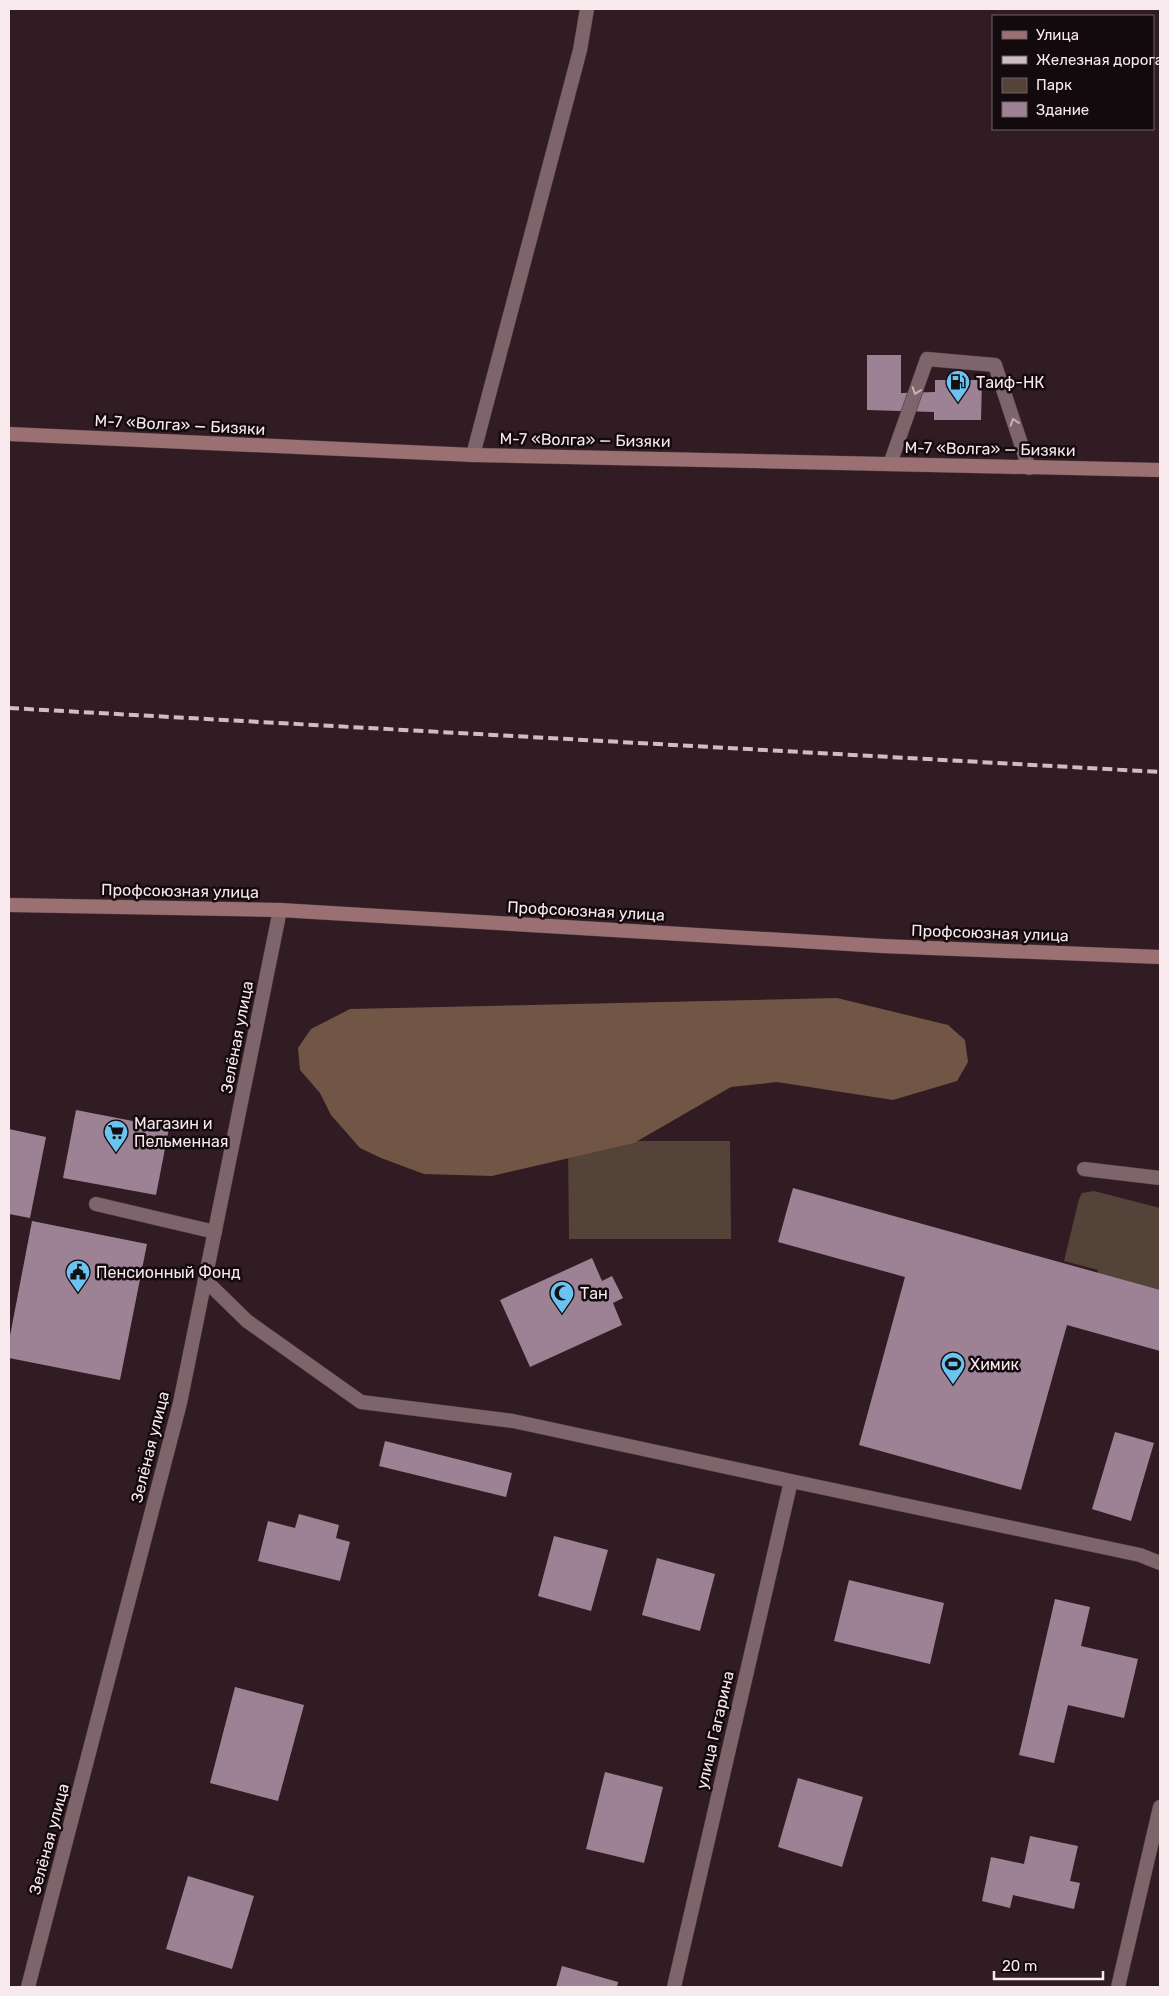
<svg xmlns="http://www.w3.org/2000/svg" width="1169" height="1996" viewBox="0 0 1169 1996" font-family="Rubik,sans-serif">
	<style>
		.green { fill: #544339 }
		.forest { fill: #715545 }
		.building { fill: #9d8296 }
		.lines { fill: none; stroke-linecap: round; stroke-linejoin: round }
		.service-casing { stroke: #4a383e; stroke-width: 15 }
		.minor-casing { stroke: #4a383e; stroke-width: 15 }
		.tertiary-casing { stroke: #4a383e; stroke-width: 15 }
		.secondary-casing { stroke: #4a383e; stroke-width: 15 }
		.service { stroke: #7e646b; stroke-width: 14 }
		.minor { stroke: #7e646b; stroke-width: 14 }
		.tertiary { stroke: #7e646b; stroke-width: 14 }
		.secondary { stroke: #9b7073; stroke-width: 14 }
		.rail { stroke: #cebdc2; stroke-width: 4; stroke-dasharray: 10 5; stroke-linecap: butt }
		.oneway { stroke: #c7b4b9 }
		.labels { text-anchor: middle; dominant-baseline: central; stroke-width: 5; stroke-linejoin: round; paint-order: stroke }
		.poi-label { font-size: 16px; fill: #f8e9ed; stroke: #130a0d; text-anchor: start }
		.street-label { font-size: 16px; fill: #f8e9ed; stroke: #130a0d }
	</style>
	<rect width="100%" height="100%" fill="#321c23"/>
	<g class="green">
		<polygon points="568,1141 730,1141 731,1239 569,1239"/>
		<polygon points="1094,1191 1160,1208 1160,1300 1097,1280 1098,1270 1064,1261 1079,1199 1082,1193"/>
	</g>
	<polygon class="forest" points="837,998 948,1025 965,1040 968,1062 957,1081 893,1100 777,1082 731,1087 634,1143 492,1176 424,1174 381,1158 360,1148 331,1115 320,1093 300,1070 298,1048 311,1029 350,1009"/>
	<g class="building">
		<polygon points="867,355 901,355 901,393 935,392 935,380 982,380 981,420 934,420 934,412 867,410"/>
		<polygon points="76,1110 169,1128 156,1195 63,1178"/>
		<polygon points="9,1129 46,1137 30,1218 9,1214"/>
		<polygon points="793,1188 1160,1290 1160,1351 1067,1325 1021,1490 859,1445 905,1277 778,1242"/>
		<polygon points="32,1221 147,1244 120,1380 9,1358 9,1341"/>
		<polygon points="592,1258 602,1281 612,1276 623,1298 613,1303 622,1325 530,1367 500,1300"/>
		<polygon points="1115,1432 1154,1443 1131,1521 1092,1509"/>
		<polygon points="385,1441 512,1473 506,1497 379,1466"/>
		<polygon points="299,1514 339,1525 336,1538 350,1542 340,1581 258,1561 268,1521 295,1528"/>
		<polygon points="554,1536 608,1550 591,1611 538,1596"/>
		<polygon points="657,1558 715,1574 700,1631 642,1615"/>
		<polygon points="849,1580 944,1603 930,1664 834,1641"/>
		<polygon points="1055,1599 1090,1607 1081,1646 1138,1659 1124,1718 1068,1705 1054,1763 1019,1755"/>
		<polygon points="235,1687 304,1705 278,1801 210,1783"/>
		<polygon points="605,1772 663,1787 644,1863 586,1849"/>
		<polygon points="798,1778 863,1797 842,1867 778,1847"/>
		<polygon points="1030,1836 1078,1846 1070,1881 1080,1883 1074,1909 1013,1895 1010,1908 982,1901 991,1857 1024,1864"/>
		<polygon points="188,1876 254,1896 232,1969 166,1949"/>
		<polygon points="562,1966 618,1982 617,1987 556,1987"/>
	</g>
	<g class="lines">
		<defs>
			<g id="service">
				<polyline points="890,464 927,359 995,365 1029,468"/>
				<polyline points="1084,1169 1160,1178"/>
				<polyline points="96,1204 215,1232"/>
				<polyline points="205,1280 247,1321 361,1402 513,1421 791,1481"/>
			</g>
			<g id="minor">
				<polyline points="473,455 580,50 587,9"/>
				<polyline points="28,1987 180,1403 280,910"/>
				<polyline points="674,1987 791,1481 1140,1555 1160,1563"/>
			</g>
			<polyline id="tertiary" points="1118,1987 1160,1807"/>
			<g id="secondary">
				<polyline points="9,434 473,455 1160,470"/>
				<polyline points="9,905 280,910 882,946 1160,957"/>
			</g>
		</defs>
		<use href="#service" class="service-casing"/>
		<use href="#minor" class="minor-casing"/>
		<use href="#tertiary" class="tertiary-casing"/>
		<use href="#secondary" class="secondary-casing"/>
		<use href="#service" class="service"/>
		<use href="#minor" class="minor"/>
		<use href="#tertiary" class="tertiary"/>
		<use href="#secondary" class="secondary"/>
		<polyline class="rail" points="9,708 1160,772"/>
	</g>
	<defs><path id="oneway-chevron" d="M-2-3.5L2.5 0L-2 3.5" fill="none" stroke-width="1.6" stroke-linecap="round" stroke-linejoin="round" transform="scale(1.25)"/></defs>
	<g class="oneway">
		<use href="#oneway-chevron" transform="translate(916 391) rotate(109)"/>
		<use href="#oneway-chevron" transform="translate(1014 422) rotate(-108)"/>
	</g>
	<defs>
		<symbol id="fuel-pin" viewBox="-11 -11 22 30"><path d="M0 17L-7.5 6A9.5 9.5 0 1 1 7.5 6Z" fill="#6ac3f1" stroke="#130a0d"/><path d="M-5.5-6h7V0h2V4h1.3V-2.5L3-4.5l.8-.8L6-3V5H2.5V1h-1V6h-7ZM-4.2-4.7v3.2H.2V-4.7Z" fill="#111"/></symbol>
		<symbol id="supermarket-pin" viewBox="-11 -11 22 30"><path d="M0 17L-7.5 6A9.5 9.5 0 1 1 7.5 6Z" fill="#6ac3f1" stroke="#130a0d"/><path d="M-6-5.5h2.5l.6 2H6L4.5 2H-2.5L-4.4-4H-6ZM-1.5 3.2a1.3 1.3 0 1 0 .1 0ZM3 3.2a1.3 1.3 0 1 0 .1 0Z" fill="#111"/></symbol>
		<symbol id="civic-pin" viewBox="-11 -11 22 30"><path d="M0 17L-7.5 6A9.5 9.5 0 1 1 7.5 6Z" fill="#6ac3f1" stroke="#130a0d"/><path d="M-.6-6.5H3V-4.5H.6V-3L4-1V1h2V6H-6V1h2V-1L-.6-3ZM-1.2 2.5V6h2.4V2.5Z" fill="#111"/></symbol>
		<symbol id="mosque-pin" viewBox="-11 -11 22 30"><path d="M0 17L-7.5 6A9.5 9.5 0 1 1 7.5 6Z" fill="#6ac3f1" stroke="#130a0d"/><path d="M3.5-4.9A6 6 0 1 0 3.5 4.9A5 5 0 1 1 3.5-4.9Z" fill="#111"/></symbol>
		<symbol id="stadium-pin" viewBox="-11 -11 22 30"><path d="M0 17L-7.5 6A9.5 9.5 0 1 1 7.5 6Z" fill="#6ac3f1" stroke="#130a0d"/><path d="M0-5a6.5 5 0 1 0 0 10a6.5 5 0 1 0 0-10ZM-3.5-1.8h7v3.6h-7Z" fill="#111"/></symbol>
	</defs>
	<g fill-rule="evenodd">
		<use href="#fuel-pin" x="944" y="368" width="28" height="38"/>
		<use href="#supermarket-pin" x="102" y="1118" width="28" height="38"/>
		<use href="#civic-pin" x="64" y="1258" width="28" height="38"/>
		<use href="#mosque-pin" x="548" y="1279" width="28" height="38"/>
		<use href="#stadium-pin" x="939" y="1350" width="28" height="38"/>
	</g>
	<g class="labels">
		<g class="poi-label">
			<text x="976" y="382">Таиф-НК</text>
			<text x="134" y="1123">Магазин и<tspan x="134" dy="18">Пельменная</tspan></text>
			<text x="96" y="1272">Пенсионный Фонд</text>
			<text x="580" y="1293">Тан</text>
			<text x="970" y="1364">Химик</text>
		</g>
		<g class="street-label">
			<text transform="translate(180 425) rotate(3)">М-7 «Волга» — Бизяки</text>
			<text transform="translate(585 440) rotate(1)">М-7 «Волга» — Бизяки</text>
			<text transform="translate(990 449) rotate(1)">М-7 «Волга» — Бизяки</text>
			<text transform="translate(180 891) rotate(1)">Профсоюзная улица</text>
			<text transform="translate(586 911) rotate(3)">Профсоюзная улица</text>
			<text transform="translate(990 933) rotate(2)">Профсоюзная улица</text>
			<text transform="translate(237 1037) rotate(-79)">Зелёная улица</text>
			<text transform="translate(150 1447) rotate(-76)">Зелёная улица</text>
			<text transform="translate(715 1730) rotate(-77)">улица Гагарина</text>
			<text transform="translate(49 1839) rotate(-75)">Зелёная улица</text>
		</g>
	</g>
	<rect width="1169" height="1996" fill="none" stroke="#f8e9ed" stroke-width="20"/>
	<rect x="992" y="15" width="162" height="115" fill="#130a0d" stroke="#6f6367"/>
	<rect x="1002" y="31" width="25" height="8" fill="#9b7073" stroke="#6f6367"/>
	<text x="1036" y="40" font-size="15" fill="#f8e9ed">Улица</text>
	<rect x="1002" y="56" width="25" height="8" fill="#cebdc2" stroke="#6f6367"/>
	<text x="1036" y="65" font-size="15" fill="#f8e9ed">Железная дорога</text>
	<rect x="1002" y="78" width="25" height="15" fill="#544339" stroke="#6f6367"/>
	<text x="1036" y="90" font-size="15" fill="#f8e9ed">Парк</text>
	<rect x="1002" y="102" width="25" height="15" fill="#9d8296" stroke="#6f6367"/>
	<text x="1036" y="115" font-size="15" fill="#f8e9ed">Здание</text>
	<path d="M994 1971v8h109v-8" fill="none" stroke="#f8e9ed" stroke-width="2.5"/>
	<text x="1002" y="1971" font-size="15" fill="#f8e9ed" stroke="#130a0d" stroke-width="4" paint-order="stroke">20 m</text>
</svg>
